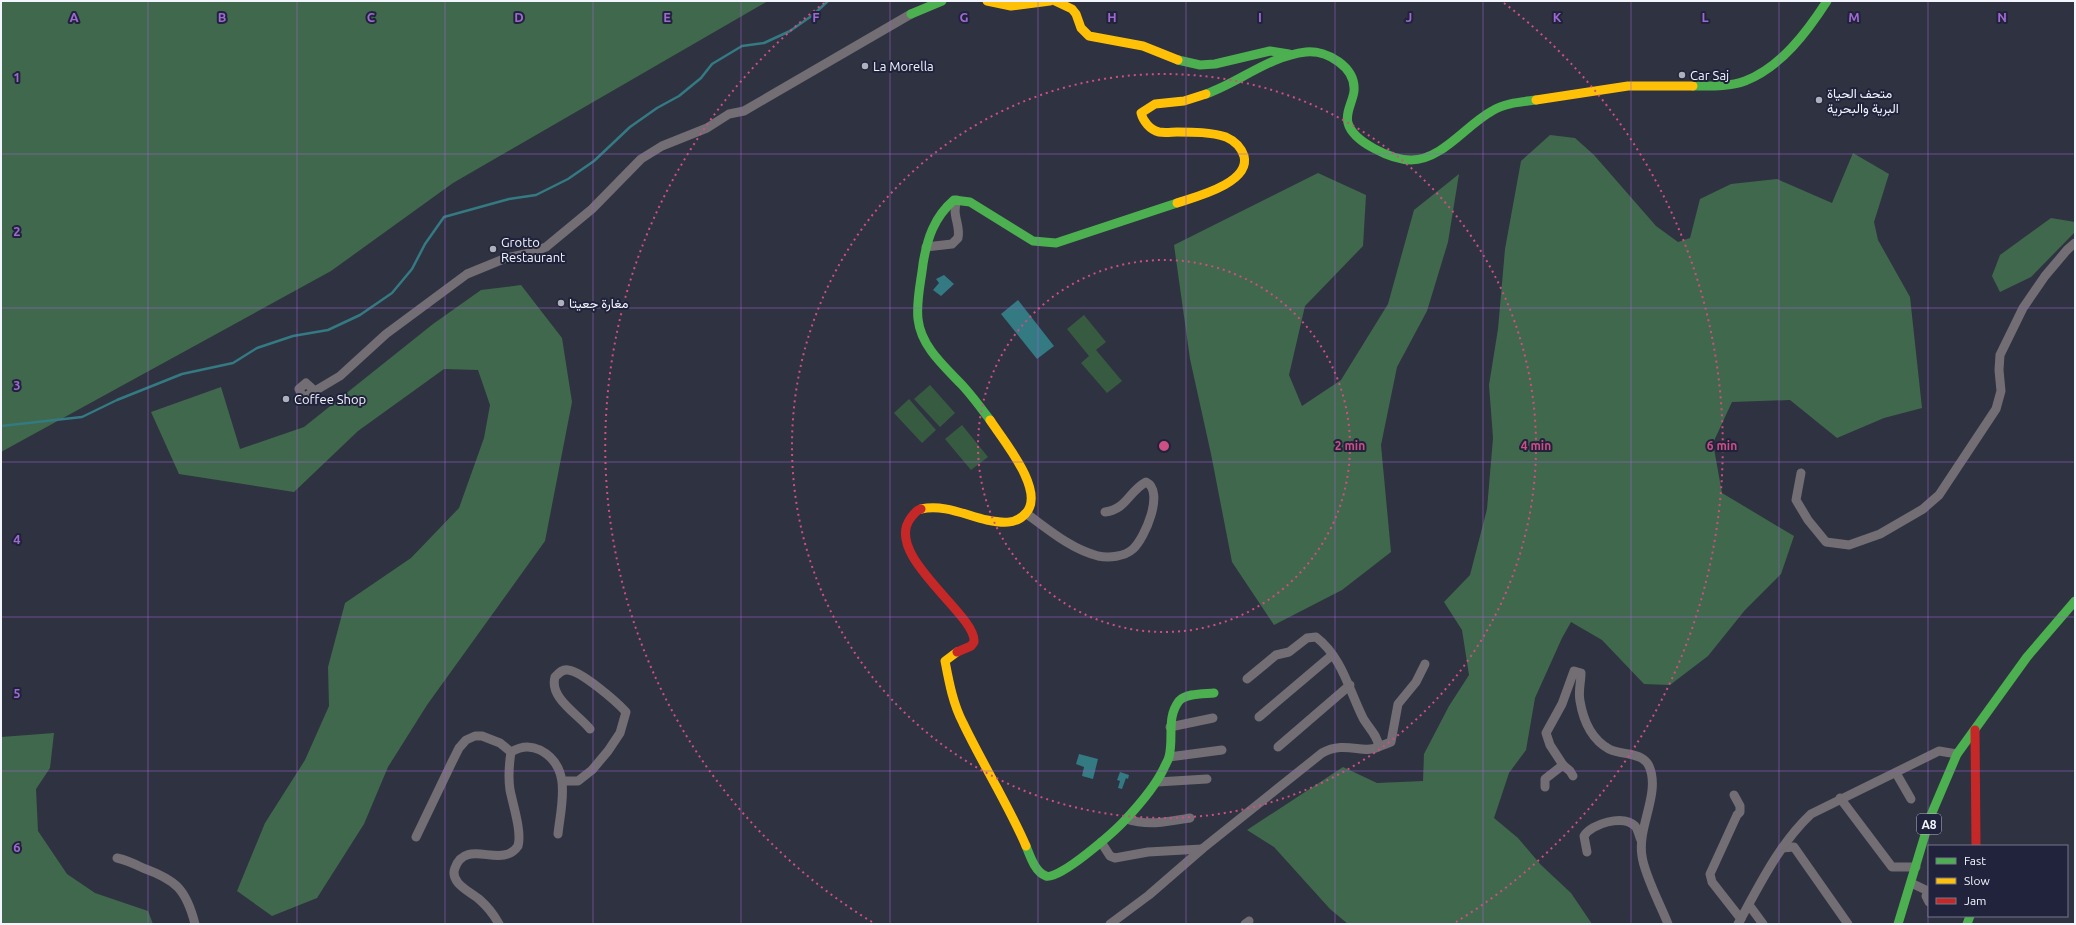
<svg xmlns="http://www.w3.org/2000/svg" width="2076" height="925" viewBox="0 0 2076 925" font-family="Ubuntu,Vazirmatn,sans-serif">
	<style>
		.green { fill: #375b41 }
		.forest { fill: #40684c }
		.water { fill: #347a82 }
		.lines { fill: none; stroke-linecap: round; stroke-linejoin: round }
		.stream { stroke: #347a82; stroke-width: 2.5 }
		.street { stroke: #726e73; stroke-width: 9 }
		.fast { stroke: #4caf50; stroke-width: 9 }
		.slow { stroke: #ffc107; stroke-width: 9 }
		.jam { stroke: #c62828; stroke-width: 9 }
		.grid { fill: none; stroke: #9f68d2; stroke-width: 1; stroke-opacity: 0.55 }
		.ring { fill: none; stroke: #ce4f84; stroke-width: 2; stroke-dasharray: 2 4 }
		.poi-dot { fill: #aeb1bc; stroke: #20233b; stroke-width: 1.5 }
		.labels { text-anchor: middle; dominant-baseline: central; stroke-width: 4; stroke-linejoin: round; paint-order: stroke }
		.shield { fill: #20233b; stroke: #b3b6c4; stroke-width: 1 }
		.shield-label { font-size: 12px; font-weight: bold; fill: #f2f5fe }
		.poi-label { font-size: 13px; fill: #f2f5fe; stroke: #20233b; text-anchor: start }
		.grid-label { font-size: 13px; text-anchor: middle; font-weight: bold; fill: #9f68d2; stroke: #20233b; stroke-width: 4; stroke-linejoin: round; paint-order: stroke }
		.centre { fill: #ce4f84; stroke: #20233b; stroke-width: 2 }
		.ring-label { font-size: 12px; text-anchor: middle; font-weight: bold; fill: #ce4f84; stroke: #20233b; stroke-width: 4; stroke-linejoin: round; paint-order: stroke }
	</style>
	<rect width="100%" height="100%" fill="#2f3240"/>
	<g class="green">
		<polygon points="1084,315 1106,342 1096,350 1122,381 1107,393 1081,363 1089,356 1067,329"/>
		<polygon points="930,385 955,413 940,427 914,399"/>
		<polygon points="909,399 936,430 922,443 894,413"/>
		<polygon points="962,425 988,457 971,470 945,439"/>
	</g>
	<g class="forest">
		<polygon points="1,1 768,1 453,183 331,271 1,452"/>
		<polygon points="1550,135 1575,138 1594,155 1656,226 1678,242 1690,238 1700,199 1731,184 1777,179 1832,203 1853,153 1889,174 1874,222 1878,240 1910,297 1922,408 1884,418 1837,438 1790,400 1732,402 1713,443 1722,493 1794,536 1781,574 1745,610 1708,656 1670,685 1644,684 1602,640 1571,622 1562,638 1535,698 1526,750 1509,773 1494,818 1518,838 1541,865 1571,893 1592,924 1348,924 1330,909 1274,847 1247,830 1343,767 1377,783 1423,781 1424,754 1449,706 1469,675 1462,630 1444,602 1470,575 1487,509 1493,438 1489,385 1498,329 1505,249 1521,161"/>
		<polygon points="1318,173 1366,195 1363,246 1305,306 1289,375 1302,406 1341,380 1388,304 1414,210 1459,174 1448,242 1427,311 1397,367 1381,445 1391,552 1342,590 1274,625 1232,562 1211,454 1190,359 1174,245"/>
		<polygon points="2051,218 2075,222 2075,232 2031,277 2000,292 1992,276 2000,255"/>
		<polygon points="521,285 562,338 572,402 545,541 427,705 388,767 364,824 317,898 272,916 237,891 265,823 305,760 329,706 328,667 345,603 411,558 459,508 484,438 490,405 478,370 444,369 358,431 294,492 179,474 151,412 221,387 240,449 304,427 433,324 481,290"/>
		<polygon points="54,733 50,768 36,789 38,831 67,874 95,893 148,911 153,924 1,924 1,737"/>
	</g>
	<g class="water">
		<polygon points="944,275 954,284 941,296 933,290 939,283 936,279"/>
		<polygon points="1018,300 1054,346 1037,359 1001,314"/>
		<polygon points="1079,754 1098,759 1093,779 1082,776 1084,767 1076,764"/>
		<polygon points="1120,772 1129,775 1128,779 1126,778 1122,789 1118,788 1120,781 1117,780"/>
	</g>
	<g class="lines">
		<polyline class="stream" points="1,426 82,417 117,400 182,374 233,363 257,348 293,336 328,330 360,315 392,293 412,269 425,244 444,217 509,199 536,195 568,179 594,161 630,127 657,108 679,96 701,78 712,64 742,46 764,43 790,31 813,15 828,1"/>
		<g class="street">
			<path d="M926,247L952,244L958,238C961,225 951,215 957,200"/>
			<polyline points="315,391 306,383 299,389 303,398 340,376 386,334 467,274 506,258 530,253 546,247 592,209 641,159 662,146 707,128 729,114 744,111 911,14"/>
			<polyline points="1801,473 1796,500 1808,520 1826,542 1849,545 1880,534 1923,509 1939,495 1996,409 2001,391 1999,370 2000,355 2023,308 2045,276 2067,250 2075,243"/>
			<path d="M1027,514C1049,530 1071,549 1098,556C1109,558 1124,557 1133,549C1145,538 1165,491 1146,482C1128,492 1127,509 1105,512"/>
			<polyline points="1259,717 1331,656"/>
			<polyline points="1170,727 1213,718"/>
			<polyline points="1278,747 1350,685"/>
			<polyline points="1378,747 1391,742 1398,704 1416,682 1425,664"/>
			<polyline points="1169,757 1222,750"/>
			<polyline points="1563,765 1570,771 1573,776"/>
			<polyline points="1896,773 1911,799"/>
			<path d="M563,781H578L592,770L608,751L620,733L626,712C616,701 581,671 568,670C562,669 559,673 555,677C549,698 578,714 590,729"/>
			<polyline points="1157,782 1207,779"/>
			<path d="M1545,787V779L1563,765L1550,745L1546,733L1562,704L1574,671L1581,673C1581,682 1578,692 1580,701C1583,719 1591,739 1609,749C1615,752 1623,753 1629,754C1638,756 1645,758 1649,766C1661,793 1637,827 1642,856C1644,874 1661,906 1668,924"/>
			<polyline points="1734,795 1740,806 1740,812 1737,815 1710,874 1712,882 1741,919"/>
			<polyline points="1840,798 1892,867 1916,867"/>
			<path d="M1126,819C1148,826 1167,822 1190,818"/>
			<polyline points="416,837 452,762 459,748 466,740 475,736 482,736 500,743 511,752"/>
			<polyline points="1101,842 1110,856 1115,858 1148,852 1202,849"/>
			<polyline points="1782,848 1794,847 1848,924"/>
			<path d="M1587,852L1584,836C1591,824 1623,814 1635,826C1638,829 1639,836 1641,840"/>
			<path d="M117,858C126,860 135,864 143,868C176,880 186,889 195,924"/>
			<polyline points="1911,883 1928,891"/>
			<polyline points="1929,890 1926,896 1929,902"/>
			<polyline points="1749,905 1763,924"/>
			<path d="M499,924C494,915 488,907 480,900C471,892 449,883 455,868C466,837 502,870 518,846C522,832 513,805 510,790C508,777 509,765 511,752C521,746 530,745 540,750C573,767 561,805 558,834"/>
			<path d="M1110,924L1149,895L1202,849L1322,753C1345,740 1364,755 1378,747C1380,738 1367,726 1363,718C1349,690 1342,657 1316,637L1307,638L1289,652L1276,655L1247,679"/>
			<polyline points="1245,924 1249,921"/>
			<path d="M1738,924C1759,886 1779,844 1811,814L1939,751L1957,754"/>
		</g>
		<g class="fast">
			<polyline points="911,14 942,1"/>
			<polyline points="1178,60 1200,65 1215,64 1270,51 1289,54"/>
			<path d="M1693,86C1710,86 1729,87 1745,81C1781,67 1807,32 1827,1"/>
			<path d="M1206,94C1240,82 1269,56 1306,52C1327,50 1356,67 1354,91C1353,101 1345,113 1348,123C1353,142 1392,160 1411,160C1442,160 1466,125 1492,111C1505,103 1521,102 1536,100"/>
			<path d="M990,420C981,408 973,397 963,386C945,367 921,347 918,319C916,301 921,282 923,264C927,239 934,217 954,200L970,202L1033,241L1056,243L1177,203"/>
			<path d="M1026,846C1030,856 1035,872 1046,876C1059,881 1116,830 1126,819C1140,804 1155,787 1164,768C1165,765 1168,761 1169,757C1174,738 1166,718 1179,701C1186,693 1204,694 1214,693"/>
			<polyline points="1898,924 1931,815 1957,754 2027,657 2075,601"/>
			<polyline points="1967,924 1970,916"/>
		</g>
		<g class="slow">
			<polyline points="987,1 1011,6 1050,1"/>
			<polyline points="1055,1 1072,9 1076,14 1081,28 1089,36 1143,46 1178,60"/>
			<polyline points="1536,100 1628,86 1693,86"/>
			<path d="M1177,203C1195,197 1251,183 1244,156C1241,147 1235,141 1226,137C1211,132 1193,132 1177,132C1172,132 1165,133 1159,132C1150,130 1143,121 1141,113L1155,104L1184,101L1206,94"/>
			<path d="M921,509C944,504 965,515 987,520C1001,523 1016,525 1026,513C1046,491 1003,440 990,420"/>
			<path d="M957,652L945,661C949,682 953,704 963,723C983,765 1008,804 1026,846"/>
		</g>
		<g class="jam">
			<path d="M921,509C916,510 913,515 910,519C884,556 977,615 974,642L971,646L957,652"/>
			<polyline points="1975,730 1976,846"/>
		</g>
	</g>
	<path class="grid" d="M148,1V924M297,1V924M445,1V924M593,1V924M741,1V924M890,1V924M1038,1V924M1186,1V924M1335,1V924M1483,1V924M1631,1V924M1779,1V924M1928,1V924M1,154H2075M1,308H2075M1,462H2075M1,617H2075M1,771H2075"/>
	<g class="ring">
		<circle cx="1164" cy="446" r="186"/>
		<circle cx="1164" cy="446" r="372"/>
		<path d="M872 922A558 558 0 0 1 824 3M1504 3A558 558 0 0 1 1456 922"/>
	</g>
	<g class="poi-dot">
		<circle cx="865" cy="66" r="4"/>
		<circle cx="1682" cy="75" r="4"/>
		<circle cx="1819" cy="100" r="4"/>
		<circle cx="493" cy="249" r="4"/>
		<circle cx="561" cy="303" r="4"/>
		<circle cx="286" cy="399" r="4"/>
	</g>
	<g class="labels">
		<rect class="shield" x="1917" y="814" width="24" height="20" rx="3"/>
		<g class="shield-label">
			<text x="1929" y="824">A8</text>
		</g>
		<g class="poi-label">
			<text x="873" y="66">La Morella</text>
			<text x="1690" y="75">Car Saj</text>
			<text x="1827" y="93">متحف الحياة<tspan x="1827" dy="15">البرية والبحرية</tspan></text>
			<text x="501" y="242">Grotto<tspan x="501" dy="15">Restaurant</tspan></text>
			<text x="569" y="303">مغارة جعيتا</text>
			<text x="294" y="399">Coffee Shop</text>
		</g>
	</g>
	<g class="grid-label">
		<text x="74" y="22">A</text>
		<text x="222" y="22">B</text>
		<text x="371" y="22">C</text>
		<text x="519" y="22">D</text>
		<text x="667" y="22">E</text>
		<text x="816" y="22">F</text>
		<text x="964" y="22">G</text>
		<text x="1112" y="22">H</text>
		<text x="1260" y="22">I</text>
		<text x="1409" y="22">J</text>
		<text x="1557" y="22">K</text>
		<text x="1705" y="22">L</text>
		<text x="1854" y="22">M</text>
		<text x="2002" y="22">N</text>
		<text x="17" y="82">1</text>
		<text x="17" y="236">2</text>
		<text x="17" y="390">3</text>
		<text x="17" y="544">4</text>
		<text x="17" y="698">5</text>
		<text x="17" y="852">6</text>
	</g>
	<circle cx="1164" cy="446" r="6" class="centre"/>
	<g class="ring-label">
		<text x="1350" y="450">2 min</text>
		<text x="1536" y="450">4 min</text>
		<text x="1722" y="450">6 min</text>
	</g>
	<rect width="2076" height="925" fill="none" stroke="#f2f5fe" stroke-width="4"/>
	<rect x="1928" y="845" width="140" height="72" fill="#20233b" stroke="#747789"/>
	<rect x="1936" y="858" width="20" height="6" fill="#4caf50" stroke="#747789"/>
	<text x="1964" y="865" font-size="12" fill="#f2f5fe">Fast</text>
	<rect x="1936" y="878" width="20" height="6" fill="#ffc107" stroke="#747789"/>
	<text x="1964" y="885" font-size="12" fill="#f2f5fe">Slow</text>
	<rect x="1936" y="898" width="20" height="6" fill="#c62828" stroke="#747789"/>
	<text x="1964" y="905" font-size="12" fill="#f2f5fe">Jam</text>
</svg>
